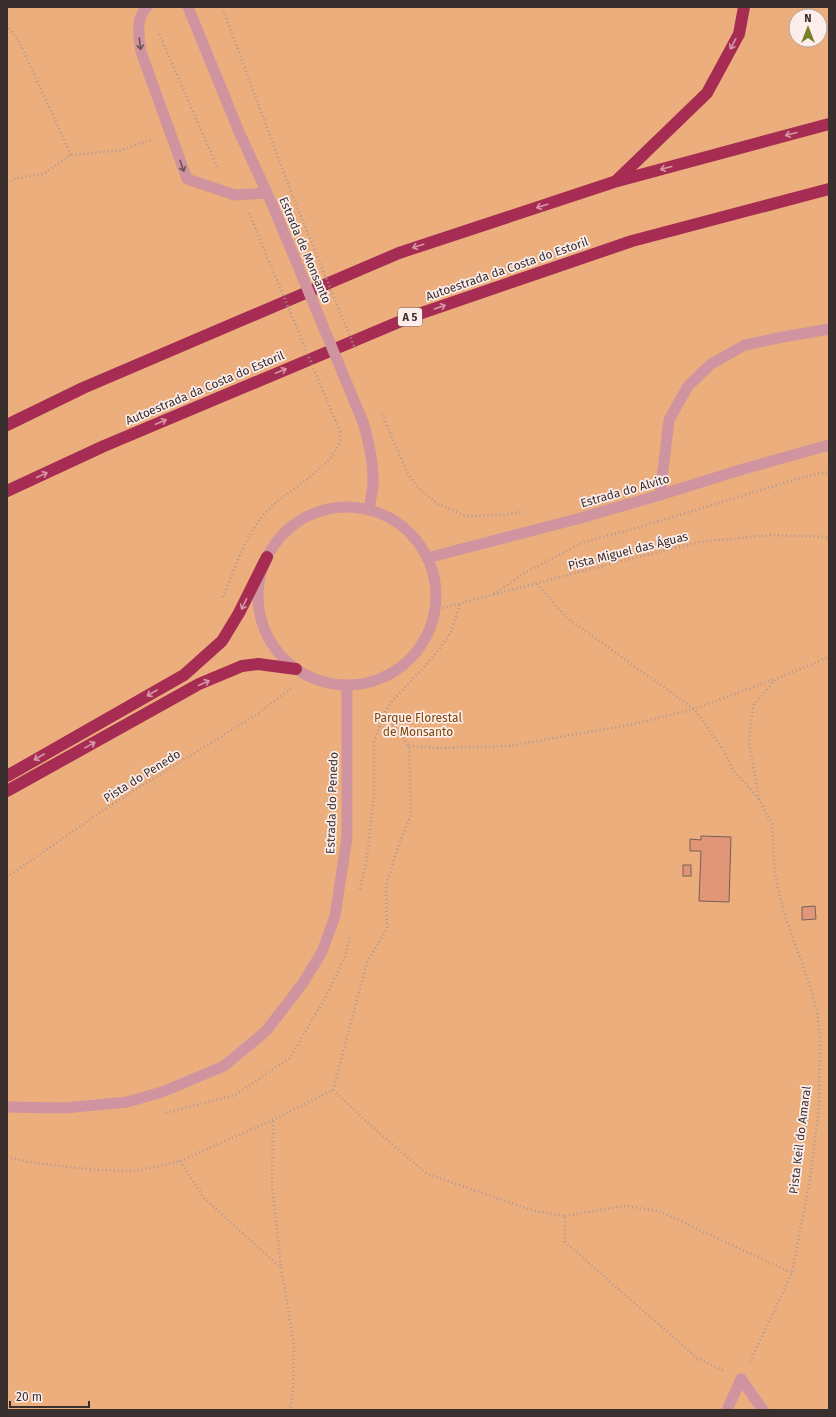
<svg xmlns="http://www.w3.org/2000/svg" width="836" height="1417" viewBox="0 0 836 1417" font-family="'Fira Sans',sans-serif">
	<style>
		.green { fill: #ebae7c; fill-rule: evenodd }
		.building { fill: #e19678; stroke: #746058 }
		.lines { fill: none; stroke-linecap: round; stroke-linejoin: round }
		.path { stroke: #ad9a97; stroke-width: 2.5; stroke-dasharray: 1 3; stroke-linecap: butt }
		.service { stroke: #cf94a0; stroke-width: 11 }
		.pedestrian { stroke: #cf94a0; stroke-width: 11 }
		.minor { stroke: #cf94a0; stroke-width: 11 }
		.tertiary { stroke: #cf94a0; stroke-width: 11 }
		.motorway { stroke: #a62c53; stroke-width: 12 }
		.path-bridge { stroke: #ad9a97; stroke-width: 2.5; stroke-dasharray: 1 3; stroke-linecap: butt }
		.tertiary-bridge { stroke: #cf94a0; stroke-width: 11 }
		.oneway { stroke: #6e5256 }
		.oneway2 { stroke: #d697a7 }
		.labels { text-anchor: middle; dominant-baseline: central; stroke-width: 3.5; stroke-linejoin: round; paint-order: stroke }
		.shield { fill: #fdeeec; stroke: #746867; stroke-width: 1 }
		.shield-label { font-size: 11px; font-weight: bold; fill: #392f2e }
		.street-label { font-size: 12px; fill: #392f2e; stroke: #fdeeec }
		.park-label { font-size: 12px; fill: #7f4604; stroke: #fdeeec }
	</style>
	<rect width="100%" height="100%" fill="#f7dedb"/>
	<path class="green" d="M7,7H829V1410H7ZM796,16H820V40H796Z"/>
	<g class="building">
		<polygon points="701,836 731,837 729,902 699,901 701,851 690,851 690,839 701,840"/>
		<rect x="683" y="865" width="8" height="11"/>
		<polygon points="815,906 816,919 802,920 802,907"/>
	</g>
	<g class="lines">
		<g class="path">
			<polyline points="222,7 293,197"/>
			<polyline points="7,25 20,43 71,155"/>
			<polyline points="159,34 218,169"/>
			<polyline points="7,183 14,179 43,174 71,155 121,150 153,139"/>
			<polyline points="382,414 408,474 418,488 438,504 467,516 505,515 521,512"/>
			<polyline points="537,584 566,617 694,709 723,749 733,770 759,799"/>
			<polyline points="494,594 526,572 584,542 640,527 807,476 829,472"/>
			<path d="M223,597C236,566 247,529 272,506C290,489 346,459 340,432"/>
			<polyline points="435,610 621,561 700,542 771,535 829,537"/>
			<polyline points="409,746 439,748 508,746 635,724 694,709 775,679"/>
			<polyline points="7,877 111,805 259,713 291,688"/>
			<polyline points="360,889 366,864 374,796 374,742 384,714 392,701 426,665 440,648 451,632 460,604"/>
			<polyline points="333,1090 379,1133 427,1174 535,1211 565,1216 565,1242 697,1358 724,1371"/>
			<polyline points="166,1113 235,1095 290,1058 327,995 346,954 350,935"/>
			<polyline points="273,1121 272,1186 281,1267"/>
			<polyline points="7,1157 29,1162 96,1170 137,1171 180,1161 273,1120 333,1090 367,962 387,929 386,885 399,844 411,815 409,746 384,714"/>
			<polyline points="180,1161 204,1198 281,1268 294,1344 293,1390 290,1410"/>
			<polyline points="565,1216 625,1206 659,1211 792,1273"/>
			<polyline points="750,1362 792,1273 811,1174 819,1106 820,1038 817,1011 809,983 784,913 775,875 772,824 759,800 749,742 753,706 776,679 829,657"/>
		</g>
		<path class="service" d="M147,7C135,18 139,37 141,52L187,179L235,195L267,193"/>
		<g class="pedestrian">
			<polyline points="741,1379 763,1410"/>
			<polyline points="727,1410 741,1379"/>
		</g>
		<polyline class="minor" points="660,495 669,420 688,386 711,364 745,345 783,337 829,329"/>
		<g class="tertiary">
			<polyline points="188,7 240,134 272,204"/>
			<path d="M363,422C369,442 374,464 373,485C372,493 370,502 369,510"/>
			<circle cx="347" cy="596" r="89"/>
			<polyline points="427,558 577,519 660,495 740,470 829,445"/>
			<polyline points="7,1107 65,1108 127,1102 162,1092 224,1066 266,1031 303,983 322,952 335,916 347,837 347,685"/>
		</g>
		<g class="motorway">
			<polyline points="616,181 707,93 739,34 744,7"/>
			<polyline points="7,425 83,388 399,253 614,182 829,124"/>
			<polyline points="7,491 104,446 413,316 632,241 829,189"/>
			<polyline points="7,776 184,675 222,641 239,613 267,557"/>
			<polyline points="7,791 199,684 242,666 258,664 296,669"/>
		</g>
		<g class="path-bridge">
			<polyline points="293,197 354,346"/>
			<polyline points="249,213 340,432"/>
		</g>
		<polyline class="tertiary-bridge" points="272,204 363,422"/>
	</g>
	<defs><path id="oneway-shaft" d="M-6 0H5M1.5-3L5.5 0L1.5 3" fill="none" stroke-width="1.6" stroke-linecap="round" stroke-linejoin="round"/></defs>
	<g class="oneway">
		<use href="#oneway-shaft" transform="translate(140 44) rotate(82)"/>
		<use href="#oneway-shaft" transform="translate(182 166) rotate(71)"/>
	</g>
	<g class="oneway2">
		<use href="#oneway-shaft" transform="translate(733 44) rotate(118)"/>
		<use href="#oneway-shaft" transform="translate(791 134) rotate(165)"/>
		<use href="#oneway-shaft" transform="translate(666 168) rotate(165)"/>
		<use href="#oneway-shaft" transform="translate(542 206) rotate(162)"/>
		<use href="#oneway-shaft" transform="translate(418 246) rotate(162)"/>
		<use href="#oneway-shaft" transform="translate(440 307) rotate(-19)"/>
		<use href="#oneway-shaft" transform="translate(281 371) rotate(-23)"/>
		<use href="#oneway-shaft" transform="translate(161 422) rotate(-23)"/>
		<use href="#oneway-shaft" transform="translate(42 475) rotate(-25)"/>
		<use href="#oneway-shaft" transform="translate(244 604) rotate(116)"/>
		<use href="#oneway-shaft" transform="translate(204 683) rotate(-24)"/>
		<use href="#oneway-shaft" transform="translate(152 693) rotate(150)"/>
		<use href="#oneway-shaft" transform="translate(90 745) rotate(-29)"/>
		<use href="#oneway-shaft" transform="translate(39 757) rotate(150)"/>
	</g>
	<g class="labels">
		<rect class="shield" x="398" y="308" width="24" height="18" rx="3"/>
		<g class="shield-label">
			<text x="410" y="317">A 5</text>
		</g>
		<g class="street-label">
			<text transform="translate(305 250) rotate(67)">Estrada de Monsanto</text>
			<text transform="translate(507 269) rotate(-19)">Autoestrada da Costa do Estoril</text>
			<text transform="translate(205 388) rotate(-23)">Autoestrada da Costa do Estoril</text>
			<text transform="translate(625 491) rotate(-16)">Estrada do Alvito</text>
			<text transform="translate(628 551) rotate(-14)">Pista Miguel das Águas</text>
			<text transform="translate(142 776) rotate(-32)">Pista do Penedo</text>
			<text transform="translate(332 803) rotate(-88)">Estrada do Penedo</text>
			<text transform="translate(800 1140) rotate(-83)">Pista Keil do Amaral</text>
		</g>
		<g class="park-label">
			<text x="418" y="718">Parque Florestal<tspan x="418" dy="14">de Monsanto</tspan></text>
		</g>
	</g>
	<rect width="836" height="1417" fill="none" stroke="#392f2e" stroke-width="16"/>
	<g transform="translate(808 28)"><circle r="19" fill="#fdeeec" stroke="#afa2a0"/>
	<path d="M0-3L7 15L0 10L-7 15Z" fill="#767f2a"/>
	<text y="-6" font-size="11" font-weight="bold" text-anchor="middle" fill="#392f2e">N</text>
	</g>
	<path d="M10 1401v6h79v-6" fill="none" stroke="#392f2e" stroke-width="2"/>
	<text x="16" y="1401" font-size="12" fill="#392f2e" stroke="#fdeeec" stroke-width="3" paint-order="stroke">20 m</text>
</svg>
